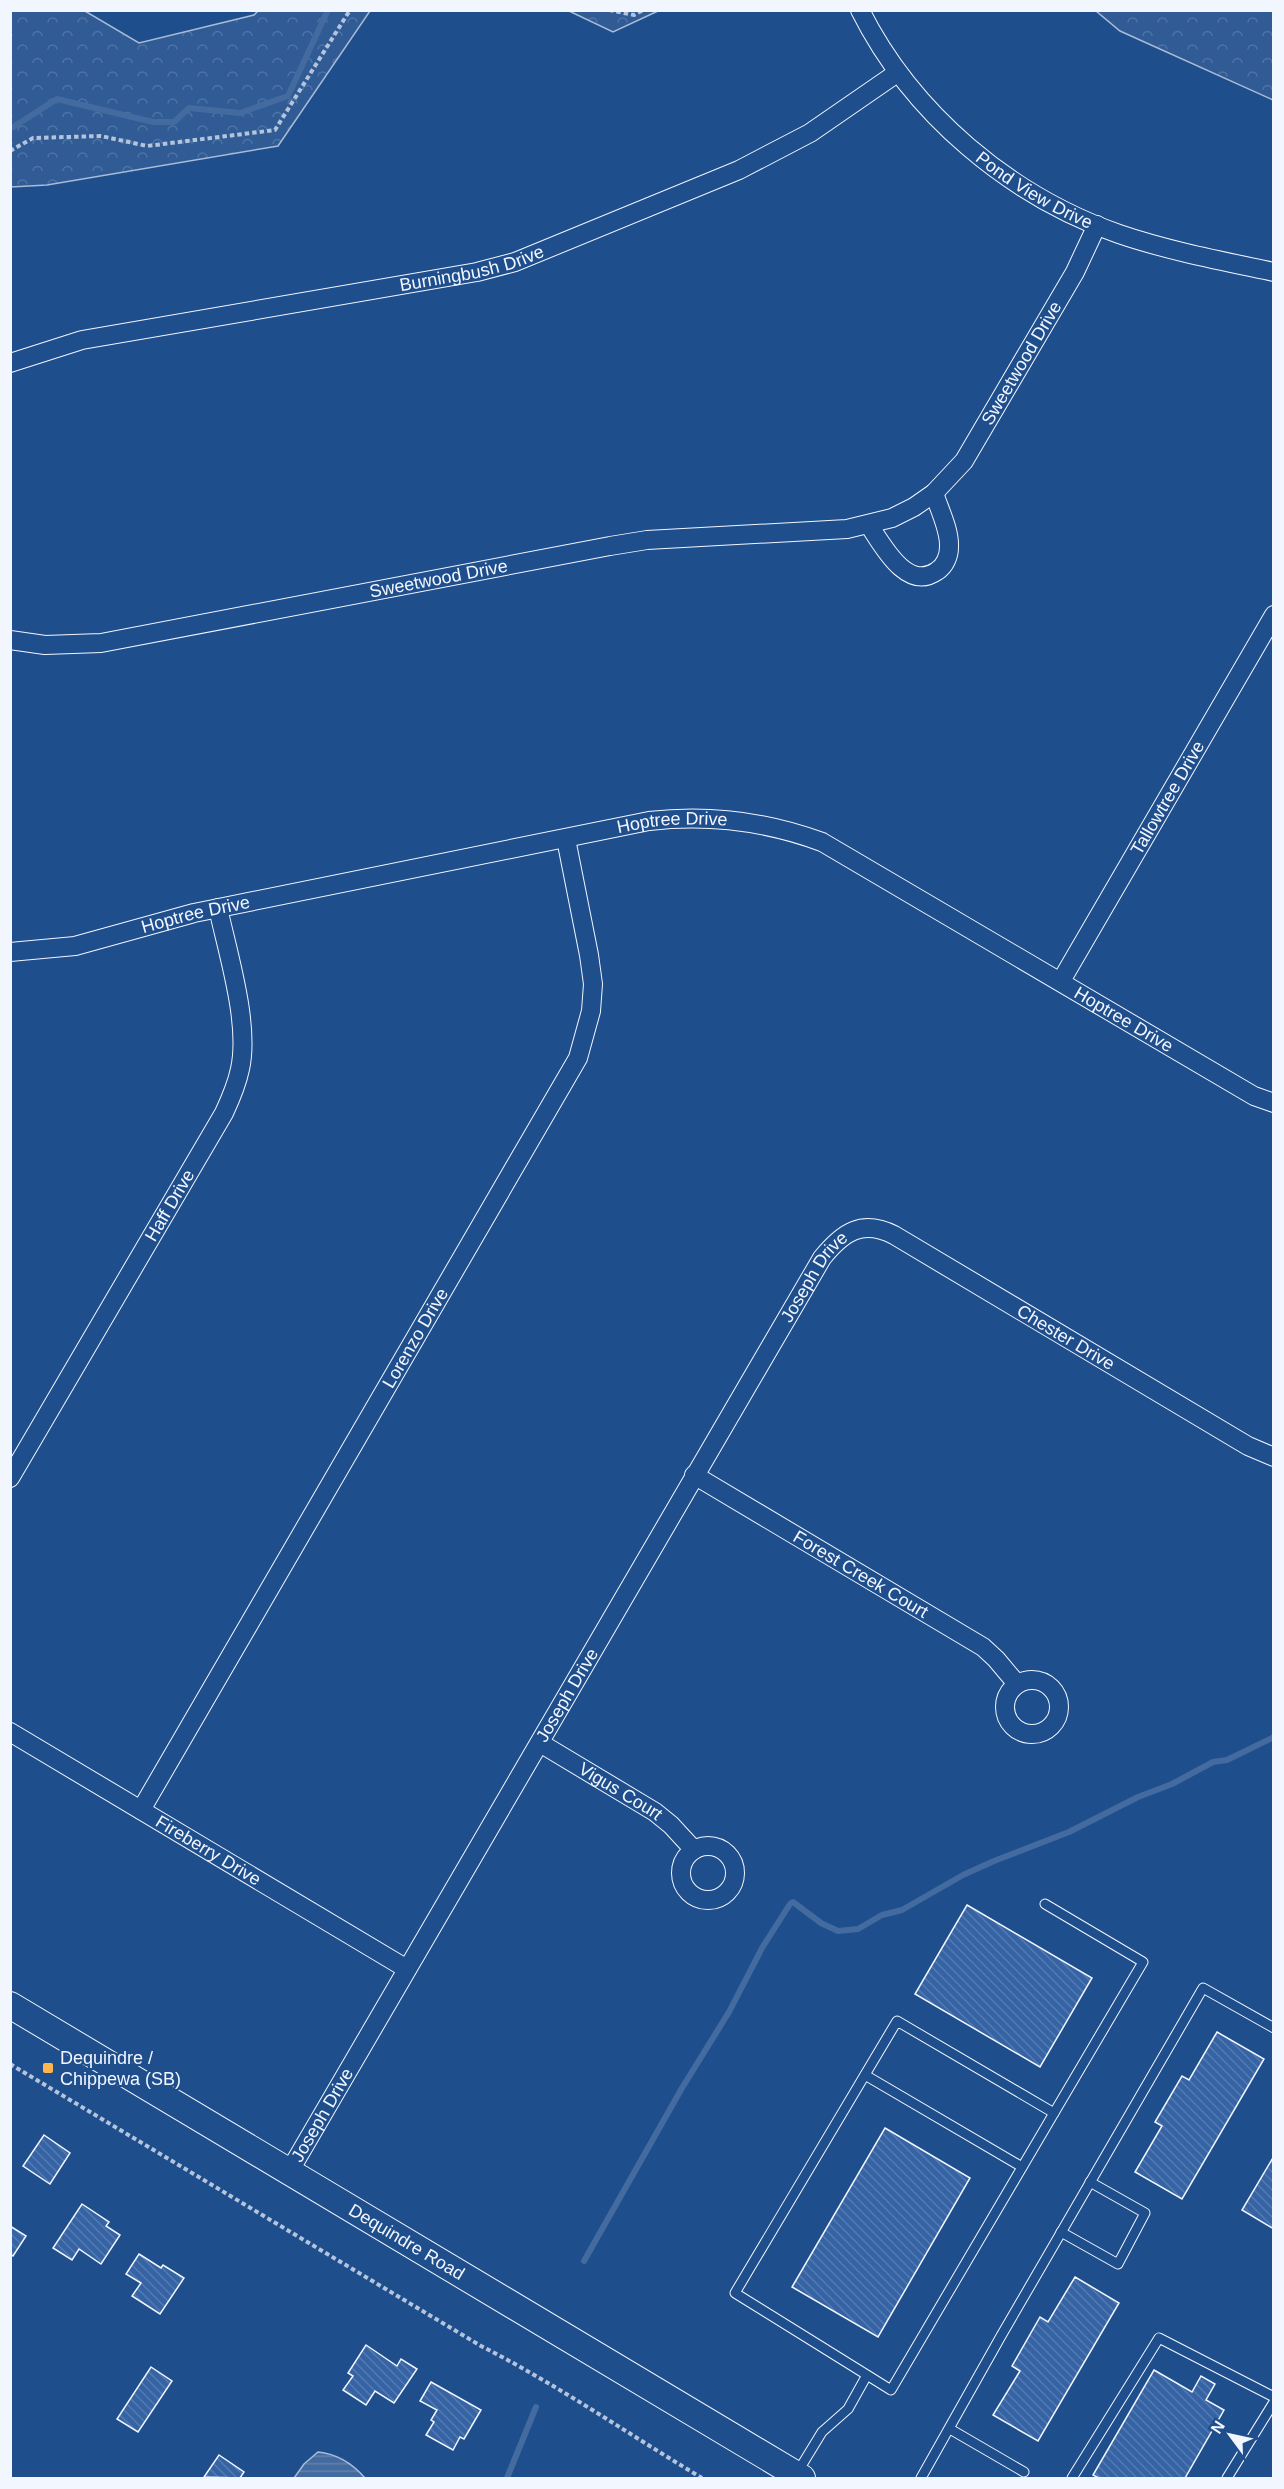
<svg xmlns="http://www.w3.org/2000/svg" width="1284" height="2489" viewBox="0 0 1284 2489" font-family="Arial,sans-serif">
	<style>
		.forest { fill: url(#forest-crowns); stroke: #a8bbd7; stroke-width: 1.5 }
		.water { fill: url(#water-rules); stroke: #a8bbd7; stroke-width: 1.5 }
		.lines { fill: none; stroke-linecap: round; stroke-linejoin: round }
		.stream { stroke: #446ba0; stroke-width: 6 }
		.building { fill: url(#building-back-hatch); stroke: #f2f6ff; stroke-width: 1.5 }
		.service-casing { stroke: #f2f6ff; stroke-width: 11 }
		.minor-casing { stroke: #f2f6ff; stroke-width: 20 }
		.secondary-casing { stroke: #f2f6ff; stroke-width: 28 }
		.path { stroke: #b3c4dc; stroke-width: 4; stroke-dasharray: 4.5 3; stroke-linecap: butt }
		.service { stroke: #1f4e8c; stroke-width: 9 }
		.minor { stroke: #1f4e8c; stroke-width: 18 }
		.secondary { stroke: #1f4e8c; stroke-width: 26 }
		.poi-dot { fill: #ffb74d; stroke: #1f4e8c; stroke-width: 2 }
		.labels { text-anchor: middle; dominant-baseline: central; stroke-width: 4.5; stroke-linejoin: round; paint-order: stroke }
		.street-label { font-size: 18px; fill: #f2f6ff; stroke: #1f4e8c }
		.poi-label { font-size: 18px; fill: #f2f6ff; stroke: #1f4e8c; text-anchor: start }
	</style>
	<defs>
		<pattern id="forest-crowns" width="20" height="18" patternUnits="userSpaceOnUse" patternTransform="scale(1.5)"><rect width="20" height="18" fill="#305b95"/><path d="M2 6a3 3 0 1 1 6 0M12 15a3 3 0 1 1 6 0" fill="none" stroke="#4e73a5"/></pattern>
		<pattern id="water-rules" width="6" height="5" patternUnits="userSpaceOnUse" patternTransform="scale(1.5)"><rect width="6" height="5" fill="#446ba0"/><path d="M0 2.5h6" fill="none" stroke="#5f81ae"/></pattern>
		<pattern id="building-back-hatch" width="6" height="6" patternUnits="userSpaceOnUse" patternTransform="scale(1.5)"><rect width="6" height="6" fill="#3563a3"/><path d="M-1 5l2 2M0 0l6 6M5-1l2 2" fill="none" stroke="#537ab1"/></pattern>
	</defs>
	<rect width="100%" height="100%" fill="#1f4e8c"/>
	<g class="forest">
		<polygon points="10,11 85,11 139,43 254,15 258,11 370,11 278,146 47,185 11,187"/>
		<polygon points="569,11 658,11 613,32"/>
		<polygon points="1096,11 1273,11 1273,100 1120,31"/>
	</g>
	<path class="water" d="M318,2452C338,2454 352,2463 365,2478H294L304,2464Z"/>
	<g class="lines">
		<g class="stream">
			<polyline points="10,129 57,99 153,122 174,122 189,108 240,113 288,96 328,10"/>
			<polyline points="584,2261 682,2088 729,2012 762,1948 790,1904 793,1902 821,1923 838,1931 858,1929 882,1915 902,1910 963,1875 994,1861 1069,1832 1138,1797 1172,1784 1213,1762 1227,1760 1274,1737"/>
			<polyline points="507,2478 536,2407"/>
		</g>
	</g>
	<g class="building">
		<polygon points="967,1905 1092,1978 1040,2067 915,1994"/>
		<polygon points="1217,2032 1264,2059 1182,2199 1135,2172 1162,2126 1155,2122 1182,2076 1189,2080"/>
		<polygon points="885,2128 970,2178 878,2337 792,2287"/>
		<polygon points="44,2135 70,2153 50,2184 23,2166"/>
		<polygon points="1274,2156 1274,2229 1242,2210"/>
		<polygon points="82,2204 109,2222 106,2226 120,2235 101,2264 79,2249 72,2260 53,2248"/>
		<polygon points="10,2226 26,2236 13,2256 10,2254"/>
		<polygon points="139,2254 161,2268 163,2265 184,2278 160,2314 132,2296 141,2283 126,2274"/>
		<polygon points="1075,2277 1119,2303 1038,2441 993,2415 1020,2371 1012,2366 1040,2317 1048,2322"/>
		<polygon points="366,2345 397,2366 401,2359 417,2369 394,2403 375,2391 366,2405 343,2390 353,2376 348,2373"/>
		<polygon points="151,2367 172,2381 138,2432 117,2419"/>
		<polygon points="1154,2370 1192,2392 1201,2376 1215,2384 1206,2400 1224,2410 1185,2478 1099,2478 1093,2475"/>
		<polygon points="431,2382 481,2410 464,2439 460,2437 453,2450 426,2435 434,2422 431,2420 437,2410 420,2401"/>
		<polygon points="219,2455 244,2472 240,2478 204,2477"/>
	</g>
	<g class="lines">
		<defs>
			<g id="service">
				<polyline points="1045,1904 1143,1962 1054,2113"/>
				<polyline points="865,2075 1022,2167"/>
				<polyline points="1061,2232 1118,2264 1145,2213 1090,2182"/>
				<polyline points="950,2429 1024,2472"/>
				<polyline points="797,2473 822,2432 848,2409 867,2375 735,2293 897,2021 1054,2113 891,2390 867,2375"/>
				<polyline points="921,2478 1001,2336 1203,1988 1274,2028"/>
				<polyline points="1072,2478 1159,2338 1274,2397"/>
				<polyline points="1227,2478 1274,2402"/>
			</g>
			<g id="minor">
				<path id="s1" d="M860,10C912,114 1010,196 1119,234C1169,251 1222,261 1274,272"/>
				<path id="s2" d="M10,363L82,340L477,272L515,262L739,170L810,133L897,73"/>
				<path d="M869,525C883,546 907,592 937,571C945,566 949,556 949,547C950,530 939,509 934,493"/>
				<path id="s3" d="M10,640L45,645L101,643L610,546L647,540L847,529L892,518L914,507L934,493L964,461L1075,272L1097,225"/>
				<path id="s4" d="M10,952L75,946L194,913L649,821C710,814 765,821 822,842L1254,1096L1274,1103"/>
				<path id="s5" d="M1061,981L1274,615"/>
				<path id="s6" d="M694,1475L983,1647L996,1659L1017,1684"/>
				<path id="s7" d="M10,1478L224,1113C231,1098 237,1084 240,1069C250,1024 228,954 218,908"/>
				<circle cx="1032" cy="1707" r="27"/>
				<path id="s8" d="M10,1732L407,1969"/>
				<path id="s9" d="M540,1743L655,1812L671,1825L694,1850"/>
				<path id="s10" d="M141,1810L578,1058L591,1011L593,984L589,955L566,839"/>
				<circle cx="708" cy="1873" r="27"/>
				<path id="s11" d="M289,2172L822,1258C843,1232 862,1219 894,1235L1248,1446L1274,1457"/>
			</g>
			<g id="secondary">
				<path id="s12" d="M10,2005L802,2478"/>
			</g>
		</defs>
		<use href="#service" class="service-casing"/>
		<use href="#minor" class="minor-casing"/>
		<use href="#secondary" class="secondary-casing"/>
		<g class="path">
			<polyline points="609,10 634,15 643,10"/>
			<polyline points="10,151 33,138 101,136 147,146 275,130 350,10"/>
			<path d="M10,2064L481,2346C558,2385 628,2434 702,2478"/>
		</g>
		<use href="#service" class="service"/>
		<use href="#minor" class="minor"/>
		<use href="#secondary" class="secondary"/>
	</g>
	<rect class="poi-dot" x="42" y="2062" width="12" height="12" rx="3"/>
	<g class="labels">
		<g class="street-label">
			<text stroke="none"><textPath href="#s1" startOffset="255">Pond View Drive</textPath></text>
			<text stroke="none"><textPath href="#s2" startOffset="472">Burningbush Drive</textPath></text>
			<text stroke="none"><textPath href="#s3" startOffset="1100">Sweetwood Drive</textPath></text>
			<text stroke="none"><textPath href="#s3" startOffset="435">Sweetwood Drive</textPath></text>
			<text stroke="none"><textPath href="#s5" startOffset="212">Tallowtree Drive</textPath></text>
			<text stroke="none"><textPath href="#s4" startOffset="676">Hoptree Drive</textPath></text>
			<text stroke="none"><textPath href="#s4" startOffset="190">Hoptree Drive</textPath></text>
			<text stroke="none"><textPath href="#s4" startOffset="1179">Hoptree Drive</textPath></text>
			<text stroke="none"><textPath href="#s7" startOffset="316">Haff Drive</textPath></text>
			<text stroke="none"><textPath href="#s11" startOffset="1038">Joseph Drive</textPath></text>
			<text stroke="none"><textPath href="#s11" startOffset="1342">Chester Drive</textPath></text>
			<text stroke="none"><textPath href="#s10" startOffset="546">Lorenzo Drive</textPath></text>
			<text stroke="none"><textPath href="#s6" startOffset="194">Forest Creek Court</textPath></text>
			<text stroke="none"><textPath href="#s11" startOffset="552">Joseph Drive</textPath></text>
			<text stroke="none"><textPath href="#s9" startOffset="94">Vigus Court</textPath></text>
			<text stroke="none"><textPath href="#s8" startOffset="231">Fireberry Drive</textPath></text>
			<text stroke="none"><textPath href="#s11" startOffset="66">Joseph Drive</textPath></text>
			<text stroke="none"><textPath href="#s12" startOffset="462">Dequindre Road</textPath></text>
		</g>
		<g class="poi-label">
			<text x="60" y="2058">Dequindre /<tspan x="60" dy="21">Chippewa (SB)</tspan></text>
		</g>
	</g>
	<rect width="1284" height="2489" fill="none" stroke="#f2f6ff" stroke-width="24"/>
	<g transform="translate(1230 2435) rotate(303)" stroke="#1f4e8c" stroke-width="4.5" paint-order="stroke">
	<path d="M0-4.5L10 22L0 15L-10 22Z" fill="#f2f6ff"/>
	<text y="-9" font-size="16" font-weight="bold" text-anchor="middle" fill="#f2f6ff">N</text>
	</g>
</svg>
